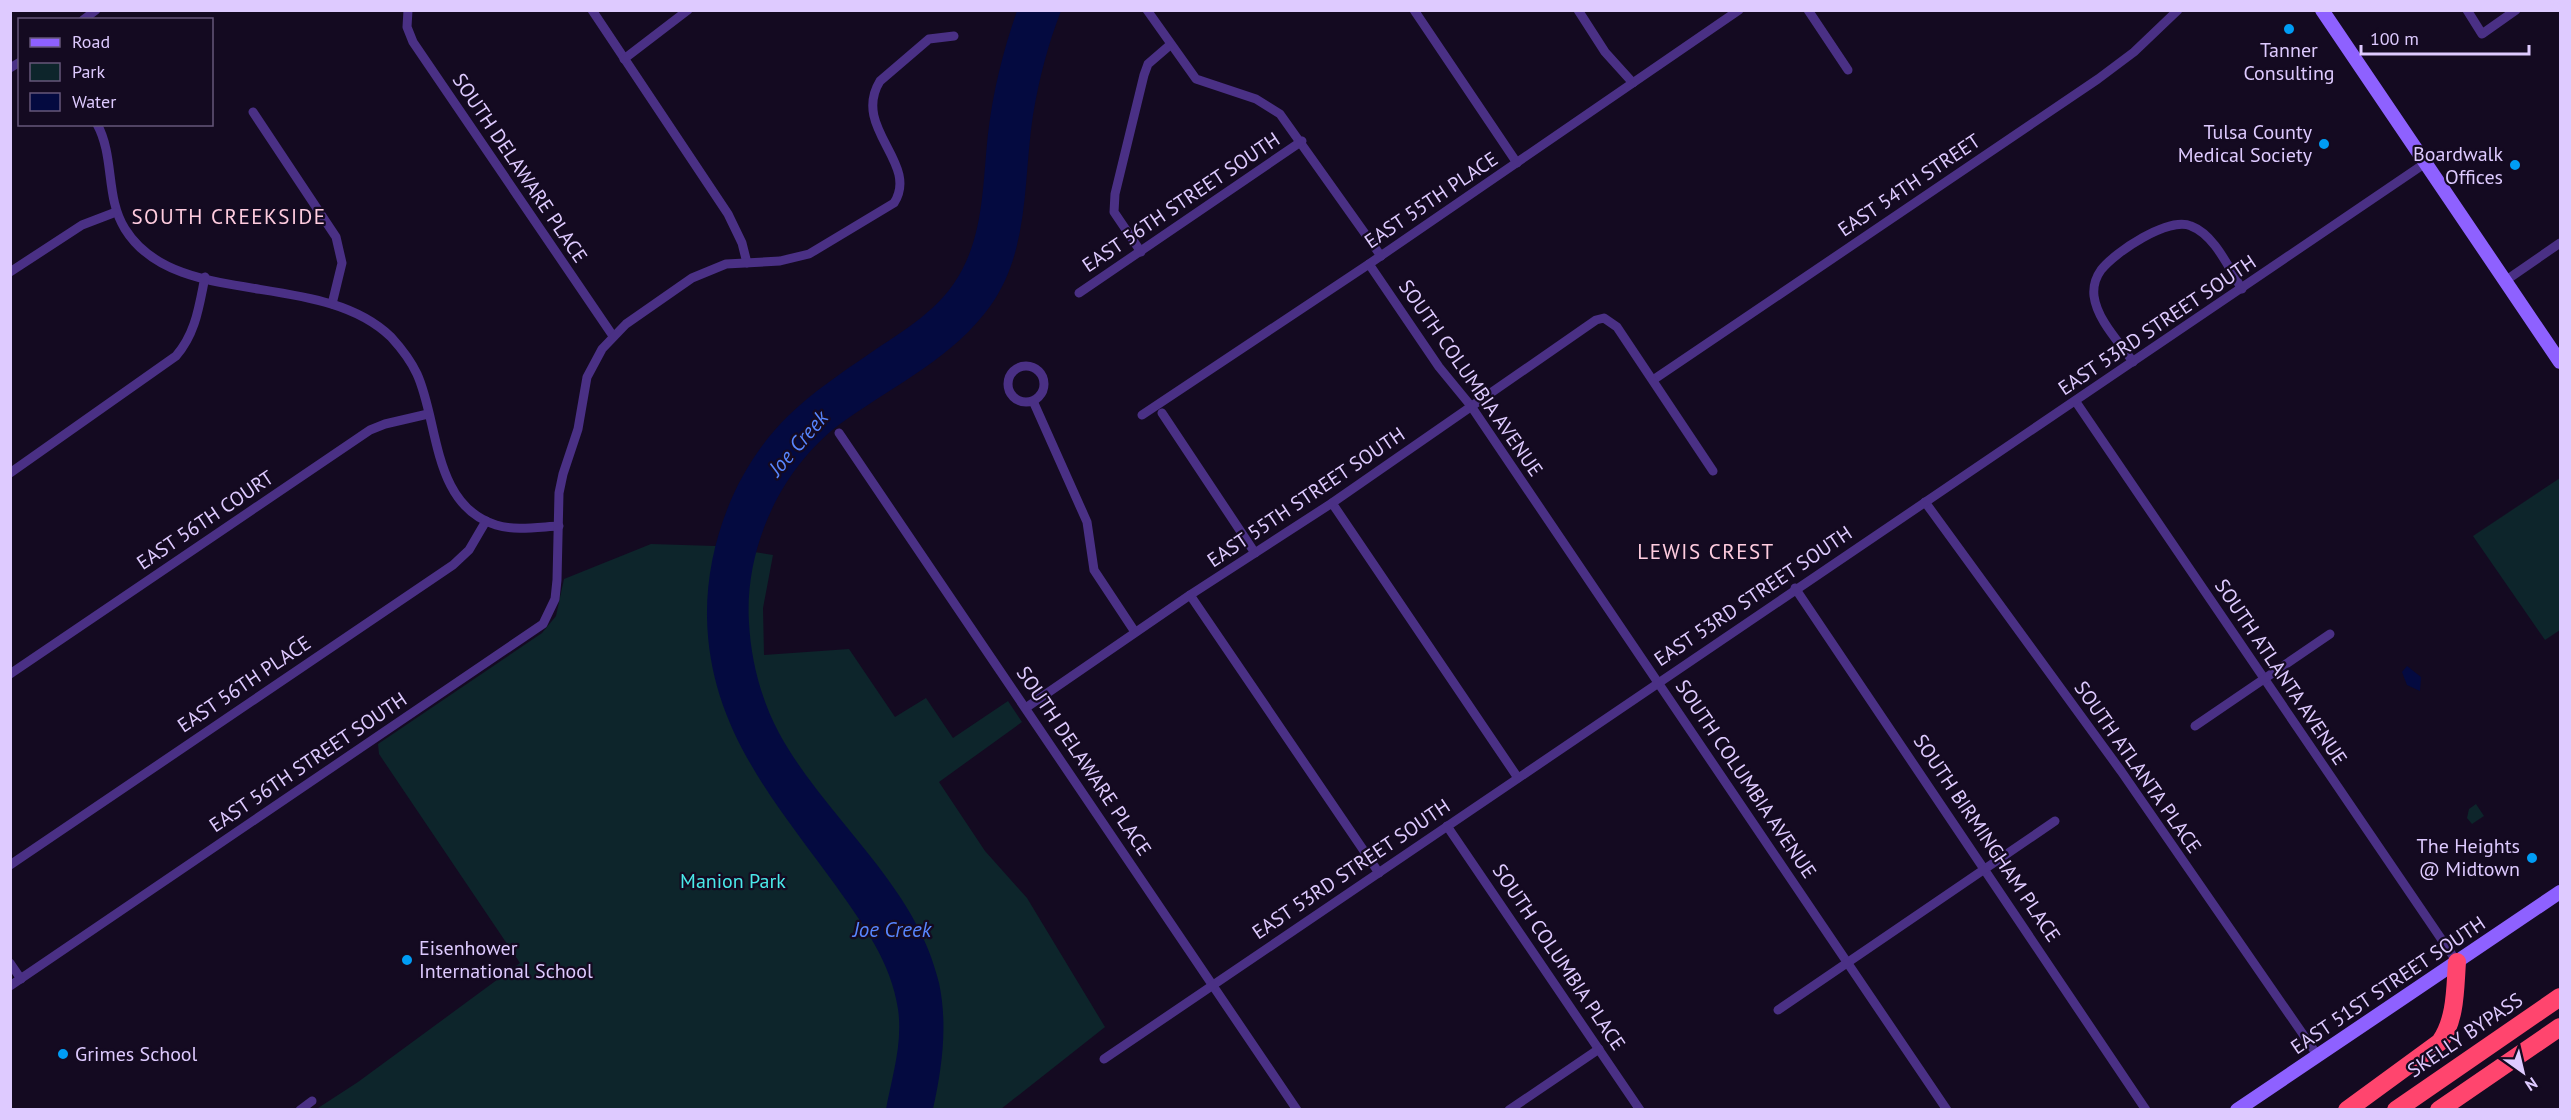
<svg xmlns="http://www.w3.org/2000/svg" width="2571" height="1120" viewBox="0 0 2571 1120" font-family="'PT Sans',sans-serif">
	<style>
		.green { fill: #0d252b }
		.water { fill: #040a40 }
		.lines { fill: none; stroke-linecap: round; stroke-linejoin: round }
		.street { stroke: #4a3085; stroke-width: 9 }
		.secondary { stroke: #8e61ff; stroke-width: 14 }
		.highway { stroke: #ff456e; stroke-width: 18 }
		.poi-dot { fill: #009df5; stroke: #140a21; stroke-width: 2 }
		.labels { text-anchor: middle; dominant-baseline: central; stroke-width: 4.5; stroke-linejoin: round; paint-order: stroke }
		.poi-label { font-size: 20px; fill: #decaff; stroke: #140a21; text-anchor: end }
		.street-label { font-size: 20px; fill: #decaff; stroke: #140a21 }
		.park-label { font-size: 20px; fill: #4aeaeb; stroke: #140a21 }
		.neighbourhood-label { font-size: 21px; letter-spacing: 1.5px; fill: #ffccdf; stroke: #140a21 }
		.water-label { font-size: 21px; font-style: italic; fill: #5886ff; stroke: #140a21 }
	</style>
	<rect width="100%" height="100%" fill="#140a21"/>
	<g class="green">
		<polygon points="2560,478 2560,630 2545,640 2473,536"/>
		<polygon points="651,544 715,546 773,555 763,608 764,655 849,649 895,717 926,698 953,738 1008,701 1022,722 939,782 985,851 1027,898 1105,1027 1001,1109 315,1110 358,1082 520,963 379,754 378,744 542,633 556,616 564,579"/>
		<polygon points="2476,804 2484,816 2472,824 2467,818 2469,809"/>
	</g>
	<g class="water">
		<path d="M1017,11H1061C1048,44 1039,79 1033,115C1023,180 1030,249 991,305C955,356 897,384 847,419C783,463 744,546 749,623C751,661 761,699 779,733C826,819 916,884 939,983C948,1025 942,1068 933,1109H886C892,1077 903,1043 898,1009C891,962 863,924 836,886C774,801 709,728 707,617C706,544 736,467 788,416C813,392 841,373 869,354C904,330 942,309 962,270C984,229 983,179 988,134C993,91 1003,51 1017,11Z"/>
		<polygon points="2407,666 2421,677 2420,691 2407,685 2402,672"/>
	</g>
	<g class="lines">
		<g class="street">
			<polyline points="408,10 407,27 413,42 613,336"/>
			<polyline points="592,10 728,214 742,243 747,263"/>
			<polyline points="1147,10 1196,79 1256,99 1280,114 1381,256"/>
			<polyline points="1414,10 1517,163"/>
			<polyline points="1578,10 1605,52 1633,83"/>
			<polyline points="1808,10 1848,70"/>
			<polyline points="2467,10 2482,34 2516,10"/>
			<polyline points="83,20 96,10"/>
			<polyline points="624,59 688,10"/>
			<polyline points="10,68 20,62"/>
			<polyline points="253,112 336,237 342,263 332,304"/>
			<path d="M97,124C115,157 105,197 125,229C176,311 320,268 391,337C401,348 411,361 417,374C439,422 432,505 496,525C514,531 539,527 559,526"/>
			<polyline points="1141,252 1114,212 1115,194 1144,75 1148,64 1170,45"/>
			<polyline points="1369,264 1439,367 1471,406 1947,1110"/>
			<polyline points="10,272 82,225 116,212"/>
			<polyline points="2505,281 2560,243"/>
			<polyline points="1079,293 1302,141"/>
			<path d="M2133,362C2120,343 2097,320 2094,296C2093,287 2096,277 2101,270C2115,252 2169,216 2191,226C2215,235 2229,269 2242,289"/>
			<circle cx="1026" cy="384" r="18"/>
			<polyline points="1653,380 2098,79 2134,52 2178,10"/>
			<polyline points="1033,401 1087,522 1094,570 1135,632"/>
			<polyline points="2076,402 2457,962"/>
			<polyline points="1162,413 1255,553"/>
			<polyline points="1142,415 1369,264 1739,10"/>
			<polyline points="839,433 1297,1110"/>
			<path d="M10,473L176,356C196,333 199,306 205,277"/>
			<polyline points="1925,502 2121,771 2318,1056"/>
			<polyline points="1332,503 1518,778"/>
			<polyline points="1795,588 2146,1110"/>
			<polyline points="1190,595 1379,873"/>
			<polyline points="10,674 370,430 385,424 428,414"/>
			<polyline points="1027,707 1190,595 1332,503 1596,320 1604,318 1617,327 1713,471"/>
			<polyline points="2195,726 2330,634"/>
			<polyline points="1447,826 1640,1110"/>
			<polyline points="10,865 453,565 469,550 486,521"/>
			<polyline points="10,963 21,979"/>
			<path d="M10,986L543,624L555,599L557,580L559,493L563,474L578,429L587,377L602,349L626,324L692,278L726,264L780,261L809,254L894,203C920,163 851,128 880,81L929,39L954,36"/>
			<polyline points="1778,1010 2055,821"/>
			<polyline points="1104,1059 2424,164"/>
			<polyline points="300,1110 312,1101"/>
			<polyline points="1509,1110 1599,1049"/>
		</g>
		<g class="secondary">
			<polyline points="2322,10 2560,362"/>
			<polyline points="2237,1110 2560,892"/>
		</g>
		<g class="highway">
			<path d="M2347,1110L2440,1042C2456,1019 2455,989 2457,962"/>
			<polyline points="2396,1110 2560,997"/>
			<polyline points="2439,1110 2560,1027"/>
		</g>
	</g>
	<g class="poi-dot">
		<circle cx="2289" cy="29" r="6"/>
		<circle cx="2324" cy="144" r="6"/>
		<circle cx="2515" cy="165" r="6"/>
		<circle cx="2532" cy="858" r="6"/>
		<circle cx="407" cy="960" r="6"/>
		<circle cx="63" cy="1054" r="6"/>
	</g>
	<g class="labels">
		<g class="poi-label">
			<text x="2289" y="50" text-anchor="middle">Tanner<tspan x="2289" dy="23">Consulting</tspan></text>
			<text x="2312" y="132">Tulsa County<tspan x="2312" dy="23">Medical Society</tspan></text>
			<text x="2503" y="154">Boardwalk<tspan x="2503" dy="23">Offices</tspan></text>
			<text x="2520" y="846">The Heights<tspan x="2520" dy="23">@ Midtown</tspan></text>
			<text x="419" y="948" text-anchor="start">Eisenhower<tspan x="419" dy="23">International School</tspan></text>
			<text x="75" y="1054" text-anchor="start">Grimes School</text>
		</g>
		<g class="street-label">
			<text transform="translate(520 168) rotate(56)">SOUTH DELAWARE PLACE</text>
			<text transform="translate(1909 185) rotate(-34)">EAST 54TH STREET</text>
			<text transform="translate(1431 200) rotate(-34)">EAST 55TH PLACE</text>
			<text transform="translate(1181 202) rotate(-34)">EAST 56TH STREET SOUTH</text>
			<text transform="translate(2157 325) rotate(-34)">EAST 53RD STREET SOUTH</text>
			<text transform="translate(1471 378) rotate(55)">SOUTH COLUMBIA AVENUE</text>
			<text transform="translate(1306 497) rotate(-34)">EAST 55TH STREET SOUTH</text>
			<text transform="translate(205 520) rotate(-34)">EAST 56TH COURT</text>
			<text transform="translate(1753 596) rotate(-34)">EAST 53RD STREET SOUTH</text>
			<text transform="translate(2281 672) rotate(56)">SOUTH ATLANTA AVENUE</text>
			<text transform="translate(244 684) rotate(-34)">EAST 56TH PLACE</text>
			<text transform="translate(1084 761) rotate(56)">SOUTH DELAWARE PLACE</text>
			<text transform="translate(308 762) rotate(-34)">EAST 56TH STREET SOUTH</text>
			<text transform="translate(2138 767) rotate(55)">SOUTH ATLANTA PLACE</text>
			<text transform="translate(1746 779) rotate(56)">SOUTH COLUMBIA AVENUE</text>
			<text transform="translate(1987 838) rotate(56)">SOUTH BIRMINGHAM PLACE</text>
			<text transform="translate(1351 869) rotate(-34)">EAST 53RD STREET SOUTH</text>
			<text transform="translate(1559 957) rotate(56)">SOUTH COLUMBIA PLACE</text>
			<text transform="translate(2388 985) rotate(-34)">EAST 51ST STREET SOUTH</text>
			<text transform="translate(2465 1035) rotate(-34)">SKELLY BYPASS</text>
		</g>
		<g class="park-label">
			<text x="733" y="881">Manion Park</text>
		</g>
		<g class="neighbourhood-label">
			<text x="229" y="216">SOUTH CREEKSIDE</text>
			<text x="1706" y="551">LEWIS CREST</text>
		</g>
		<g class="water-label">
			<text transform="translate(798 443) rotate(-49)">Joe Creek</text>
			<text x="892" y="929">Joe Creek</text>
		</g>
	</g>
	<rect width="2571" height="1120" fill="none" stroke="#decaff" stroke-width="24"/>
	<rect x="18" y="18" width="195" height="108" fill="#140a21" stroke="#65577a" stroke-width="1.5"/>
	<rect x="30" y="38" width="30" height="9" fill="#8e61ff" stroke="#65577a" stroke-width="1.5"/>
	<text x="72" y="48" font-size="18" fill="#decaff">Road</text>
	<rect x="30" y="63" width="30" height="18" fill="#0d252b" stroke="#65577a" stroke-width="1.5"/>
	<text x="72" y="78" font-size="18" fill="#decaff">Park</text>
	<rect x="30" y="93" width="30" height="18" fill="#040a40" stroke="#65577a" stroke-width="1.5"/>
	<text x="72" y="108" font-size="18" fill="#decaff">Water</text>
	<g transform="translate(2523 1072) rotate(146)" stroke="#140a21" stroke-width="4.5" paint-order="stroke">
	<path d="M0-4.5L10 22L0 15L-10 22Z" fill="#decaff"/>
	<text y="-9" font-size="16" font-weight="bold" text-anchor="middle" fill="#decaff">N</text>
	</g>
	<path d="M2361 45v9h168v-9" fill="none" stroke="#decaff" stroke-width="3"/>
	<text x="2370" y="45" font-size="18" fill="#decaff" stroke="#140a21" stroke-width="4.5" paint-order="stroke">100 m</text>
</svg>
